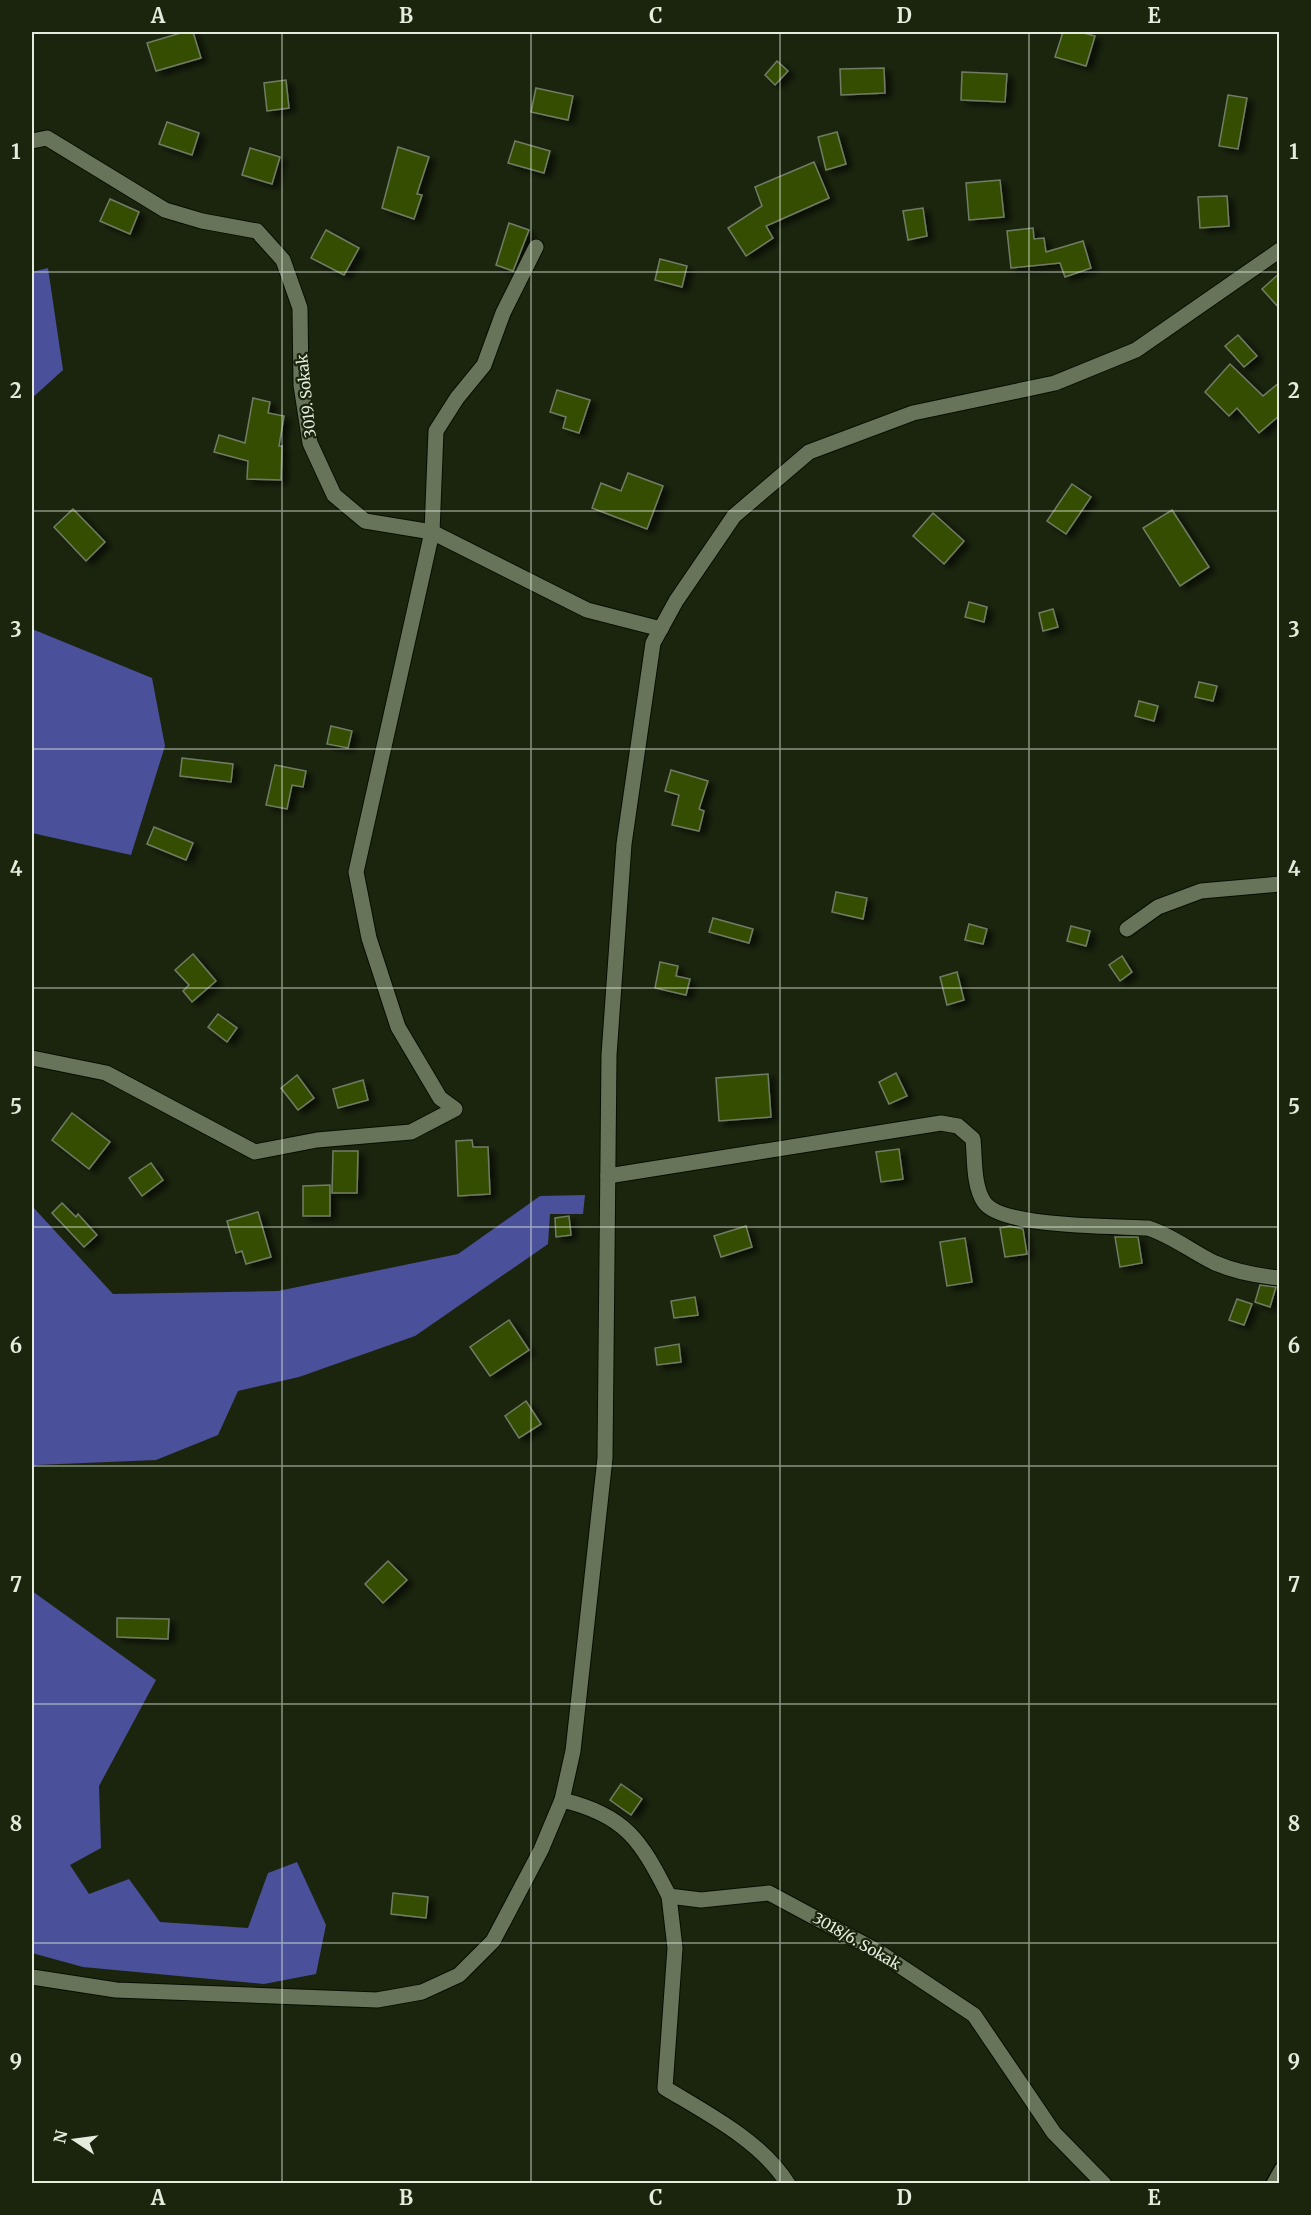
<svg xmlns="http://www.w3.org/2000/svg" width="1311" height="2215" viewBox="0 0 1311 2215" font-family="Merriweather,serif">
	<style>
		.forest { fill: #4b509b }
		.building { fill: #344d05; stroke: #717d63; stroke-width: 1.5; filter: url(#shadow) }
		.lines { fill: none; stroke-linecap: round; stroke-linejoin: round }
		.service-casing { stroke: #060e00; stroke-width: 13 }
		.minor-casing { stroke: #060e00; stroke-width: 17 }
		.tertiary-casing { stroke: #060e00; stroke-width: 17 }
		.service { stroke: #68745a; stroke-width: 10 }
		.minor { stroke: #68745a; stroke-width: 15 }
		.tertiary { stroke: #68745a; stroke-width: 15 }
		.grid { fill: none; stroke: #e5ecdd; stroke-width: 1.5; stroke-opacity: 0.55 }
		.labels { text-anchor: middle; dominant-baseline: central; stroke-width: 4.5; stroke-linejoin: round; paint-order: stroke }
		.street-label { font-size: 15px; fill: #e5ecdd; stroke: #1b250e }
		.neatline { fill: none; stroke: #e5ecdd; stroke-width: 2 }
		.grid-label { font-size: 20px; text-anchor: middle; font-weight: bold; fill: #e5ecdd }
	</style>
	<defs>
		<filter id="shadow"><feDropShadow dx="6" dy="4" stdDeviation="3" flood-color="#0009"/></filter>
	</defs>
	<rect width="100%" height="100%" fill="#1b250e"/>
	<g class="forest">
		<polygon points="48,268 63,370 32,398 32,272"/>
		<polygon points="32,629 152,678 165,746 131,855 32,833"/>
		<polygon points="585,1195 583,1214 550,1214 548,1244 415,1336 299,1377 238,1391 218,1435 156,1460 36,1465 32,1468 32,1206 113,1294 278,1291 458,1254 540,1196"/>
		<polygon points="32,1591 156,1680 99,1786 101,1848 70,1865 89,1894 129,1879 160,1922 248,1928 268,1873 297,1862 326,1925 316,1974 264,1984 83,1967 32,1953"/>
	</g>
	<g class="building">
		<polygon points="184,32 193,32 201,58 156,71 147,43"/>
		<polygon points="1063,32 1080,32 1095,36 1086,66 1055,57"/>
		<polygon points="777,61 788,71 775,85 765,75"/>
		<polygon points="884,68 885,93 841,95 840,69"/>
		<polygon points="962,72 1007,74 1005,102 961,100"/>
		<polygon points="286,80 289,108 267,111 264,83"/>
		<polygon points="536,88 573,96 568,120 531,112"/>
		<polygon points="1228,95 1247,98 1238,149 1219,146"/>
		<polygon points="167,122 199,133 192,155 159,144"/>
		<polygon points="837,132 846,164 826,170 818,137"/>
		<polygon points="515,141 550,151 544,173 508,163"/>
		<polygon points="398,147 429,157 417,194 422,195 414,219 382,208"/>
		<polygon points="250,148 280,157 272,184 242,175"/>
		<polygon points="814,162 829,198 766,226 773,238 746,256 728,228 762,206 755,187"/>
		<polygon points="1000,180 1004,217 969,220 966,183"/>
		<polygon points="1227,196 1229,226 1200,228 1198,197"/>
		<polygon points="110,199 139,212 130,234 100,221"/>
		<polygon points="923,208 927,236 908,240 903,211"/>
		<polygon points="509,223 529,230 513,271 496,265"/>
		<polygon points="1033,228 1034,239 1044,238 1046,252 1083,241 1091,268 1065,277 1060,263 1011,268 1007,231"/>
		<polygon points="326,230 359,248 344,275 311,258"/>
		<polygon points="660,259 687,266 682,287 655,280"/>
		<polygon points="1280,273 1280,309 1262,289"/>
		<polygon points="1238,335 1257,356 1244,367 1225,346"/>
		<polygon points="1230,364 1263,396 1280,382 1280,415 1259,433 1237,408 1229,416 1205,392"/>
		<polygon points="557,390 590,400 579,433 563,428 566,417 550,412"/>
		<polygon points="253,398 270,402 268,413 284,416 279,446 282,446 281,480 247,479 248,461 214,452 219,435 245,443"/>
		<polygon points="628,473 663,486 647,529 592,508 601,483 621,491"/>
		<polygon points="1072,484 1091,497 1066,534 1047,521"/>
		<polygon points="73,509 105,542 86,561 54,527"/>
		<polygon points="1172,510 1209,567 1180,586 1143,528"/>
		<polygon points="933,513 964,541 944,564 913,536"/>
		<polygon points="969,602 987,607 984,622 965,617"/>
		<polygon points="1053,609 1058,627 1043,631 1039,613"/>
		<polygon points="1199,682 1217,686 1213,701 1195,697"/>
		<polygon points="1139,701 1158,706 1154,721 1135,716"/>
		<polygon points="331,726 352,731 348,748 327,744"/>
		<polygon points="182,758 233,764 231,782 180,776"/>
		<polygon points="275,765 306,771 303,787 292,785 287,809 266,805"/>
		<polygon points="671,770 708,781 699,809 704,811 699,831 672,825 679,795 665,791"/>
		<polygon points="154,827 193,843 186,860 147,844"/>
		<polygon points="836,892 867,898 863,919 832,912"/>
		<polygon points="713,918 753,929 749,943 709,932"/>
		<polygon points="969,924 987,929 983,944 965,940"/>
		<polygon points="1071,926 1090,931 1086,946 1067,941"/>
		<polygon points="193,954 216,981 192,1002 183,991 189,985 175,970"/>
		<polygon points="1122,956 1132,972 1120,981 1109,965"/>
		<polygon points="660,962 678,966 676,976 690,979 686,995 655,988"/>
		<polygon points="957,972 964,1000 947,1005 940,977"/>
		<polygon points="218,1014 237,1028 227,1042 208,1027"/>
		<polygon points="896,1073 907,1096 889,1104 879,1082"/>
		<polygon points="768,1074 771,1117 719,1121 716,1078"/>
		<polygon points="297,1075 314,1098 298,1110 281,1088"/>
		<polygon points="363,1080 368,1100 338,1108 333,1089"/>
		<polygon points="72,1113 110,1142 89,1169 52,1140"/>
		<polygon points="472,1140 473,1147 488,1147 490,1194 458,1196 456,1141"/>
		<polygon points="899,1149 903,1179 881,1182 876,1152"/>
		<polygon points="333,1151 358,1151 357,1193 332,1193"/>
		<polygon points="151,1163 163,1180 142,1196 129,1178"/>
		<polygon points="330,1185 330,1216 303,1216 303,1186"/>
		<polygon points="62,1203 76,1217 78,1214 97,1235 84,1247 52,1213"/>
		<polygon points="258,1212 271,1257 246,1264 242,1251 236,1253 227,1221"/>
		<polygon points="569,1216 571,1235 556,1237 555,1218"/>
		<polygon points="746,1226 752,1247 721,1257 714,1236"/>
		<polygon points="1010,1226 1023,1229 1027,1254 1005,1257 1000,1228"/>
		<polygon points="1115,1237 1138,1237 1142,1263 1120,1267"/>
		<polygon points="965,1238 972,1282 947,1286 940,1242"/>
		<polygon points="1260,1285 1276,1287 1270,1307 1255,1302"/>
		<polygon points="695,1297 698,1315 674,1318 671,1301"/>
		<polygon points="1237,1299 1252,1304 1244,1325 1229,1320"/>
		<polygon points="509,1320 529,1350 490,1376 470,1347"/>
		<polygon points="679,1344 681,1362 657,1365 655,1348"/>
		<polygon points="526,1401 541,1424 519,1438 505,1416"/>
		<polygon points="388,1561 407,1580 383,1603 365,1584"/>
		<polygon points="117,1618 169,1619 168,1639 117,1637"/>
		<polygon points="621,1784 642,1799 631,1815 610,1800"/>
		<polygon points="393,1893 428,1897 426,1918 391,1914"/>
	</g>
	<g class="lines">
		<defs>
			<polyline id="service" points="1271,2184 1280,2168"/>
			<g id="minor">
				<polyline points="32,141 47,138 165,210 202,221 257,231 283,260 300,308 301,385 310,443 334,495 365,521 432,532 587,610 661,629"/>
				<polyline points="1127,929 1158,907 1201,891 1280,884"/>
				<polyline points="32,1058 106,1073 255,1152 317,1140 411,1132 455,1109 440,1098 398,1027 369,938 356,872 432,532 436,431 457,398 484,365 503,313 536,247"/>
				<path d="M608,1176L941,1123L958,1126L973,1139C975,1159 973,1185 984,1202C1001,1228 1116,1226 1148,1228C1173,1236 1192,1252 1215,1263C1236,1272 1257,1276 1280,1278"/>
				<path d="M562,1800C626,1815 641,1841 669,1896L701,1900L769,1893L879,1952L974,2015L1054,2133L1104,2184"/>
				<path d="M669,1896L675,1948L665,2088C708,2114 761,2141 788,2184"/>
			</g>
			<polyline id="tertiary" points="32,1977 116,1990 377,2000 422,1992 459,1975 493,1941 541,1850 562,1800 573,1751 605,1458 609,1055 624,844 653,643 676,601 734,516 809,452 913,413 1055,383 1136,350 1280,250"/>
		</defs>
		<use href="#service" class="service-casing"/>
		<use href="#minor" class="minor-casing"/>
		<use href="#tertiary" class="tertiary-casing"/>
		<use href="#service" class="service"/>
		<use href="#minor" class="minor"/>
		<use href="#tertiary" class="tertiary"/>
	</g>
	<path class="grid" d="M282,32V2184M531,32V2184M780,32V2184M1029,32V2184M32,272H1280M32,511H1280M32,749H1280M32,988H1280M32,1227H1280M32,1466H1280M32,1704H1280M32,1943H1280"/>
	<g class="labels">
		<g class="street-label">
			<text transform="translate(306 396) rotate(-96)">3019. Sokak</text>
			<text transform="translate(857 1941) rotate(30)">3018/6. Sokak</text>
		</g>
	</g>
	<rect width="1311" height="2215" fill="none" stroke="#1b250e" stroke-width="66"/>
	<g transform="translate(75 2140) rotate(283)" stroke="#1b250e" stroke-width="4.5" paint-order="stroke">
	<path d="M0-4.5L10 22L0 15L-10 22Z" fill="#e5ecdd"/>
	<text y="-9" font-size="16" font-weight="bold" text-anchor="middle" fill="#e5ecdd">N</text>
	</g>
	<rect x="33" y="33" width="1245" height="2149" class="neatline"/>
	<g class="grid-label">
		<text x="158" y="23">A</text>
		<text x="406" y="23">B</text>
		<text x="656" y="23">C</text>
		<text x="904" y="23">D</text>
		<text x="1154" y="23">E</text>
		<text x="16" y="159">1</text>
		<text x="1294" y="159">1</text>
		<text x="16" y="398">2</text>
		<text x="1294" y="398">2</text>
		<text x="16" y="637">3</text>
		<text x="1294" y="637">3</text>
		<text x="16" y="876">4</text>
		<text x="1294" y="876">4</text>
		<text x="16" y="1114">5</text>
		<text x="1294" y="1114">5</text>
		<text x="16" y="1353">6</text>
		<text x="1294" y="1353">6</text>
		<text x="16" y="1592">7</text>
		<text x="1294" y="1592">7</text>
		<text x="16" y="1831">8</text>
		<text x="1294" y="1831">8</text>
		<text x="16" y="2069">9</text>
		<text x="1294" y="2069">9</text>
		<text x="158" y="2205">A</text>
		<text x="406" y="2205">B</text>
		<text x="656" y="2205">C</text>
		<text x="904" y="2205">D</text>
		<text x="1154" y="2205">E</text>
	</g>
</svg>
